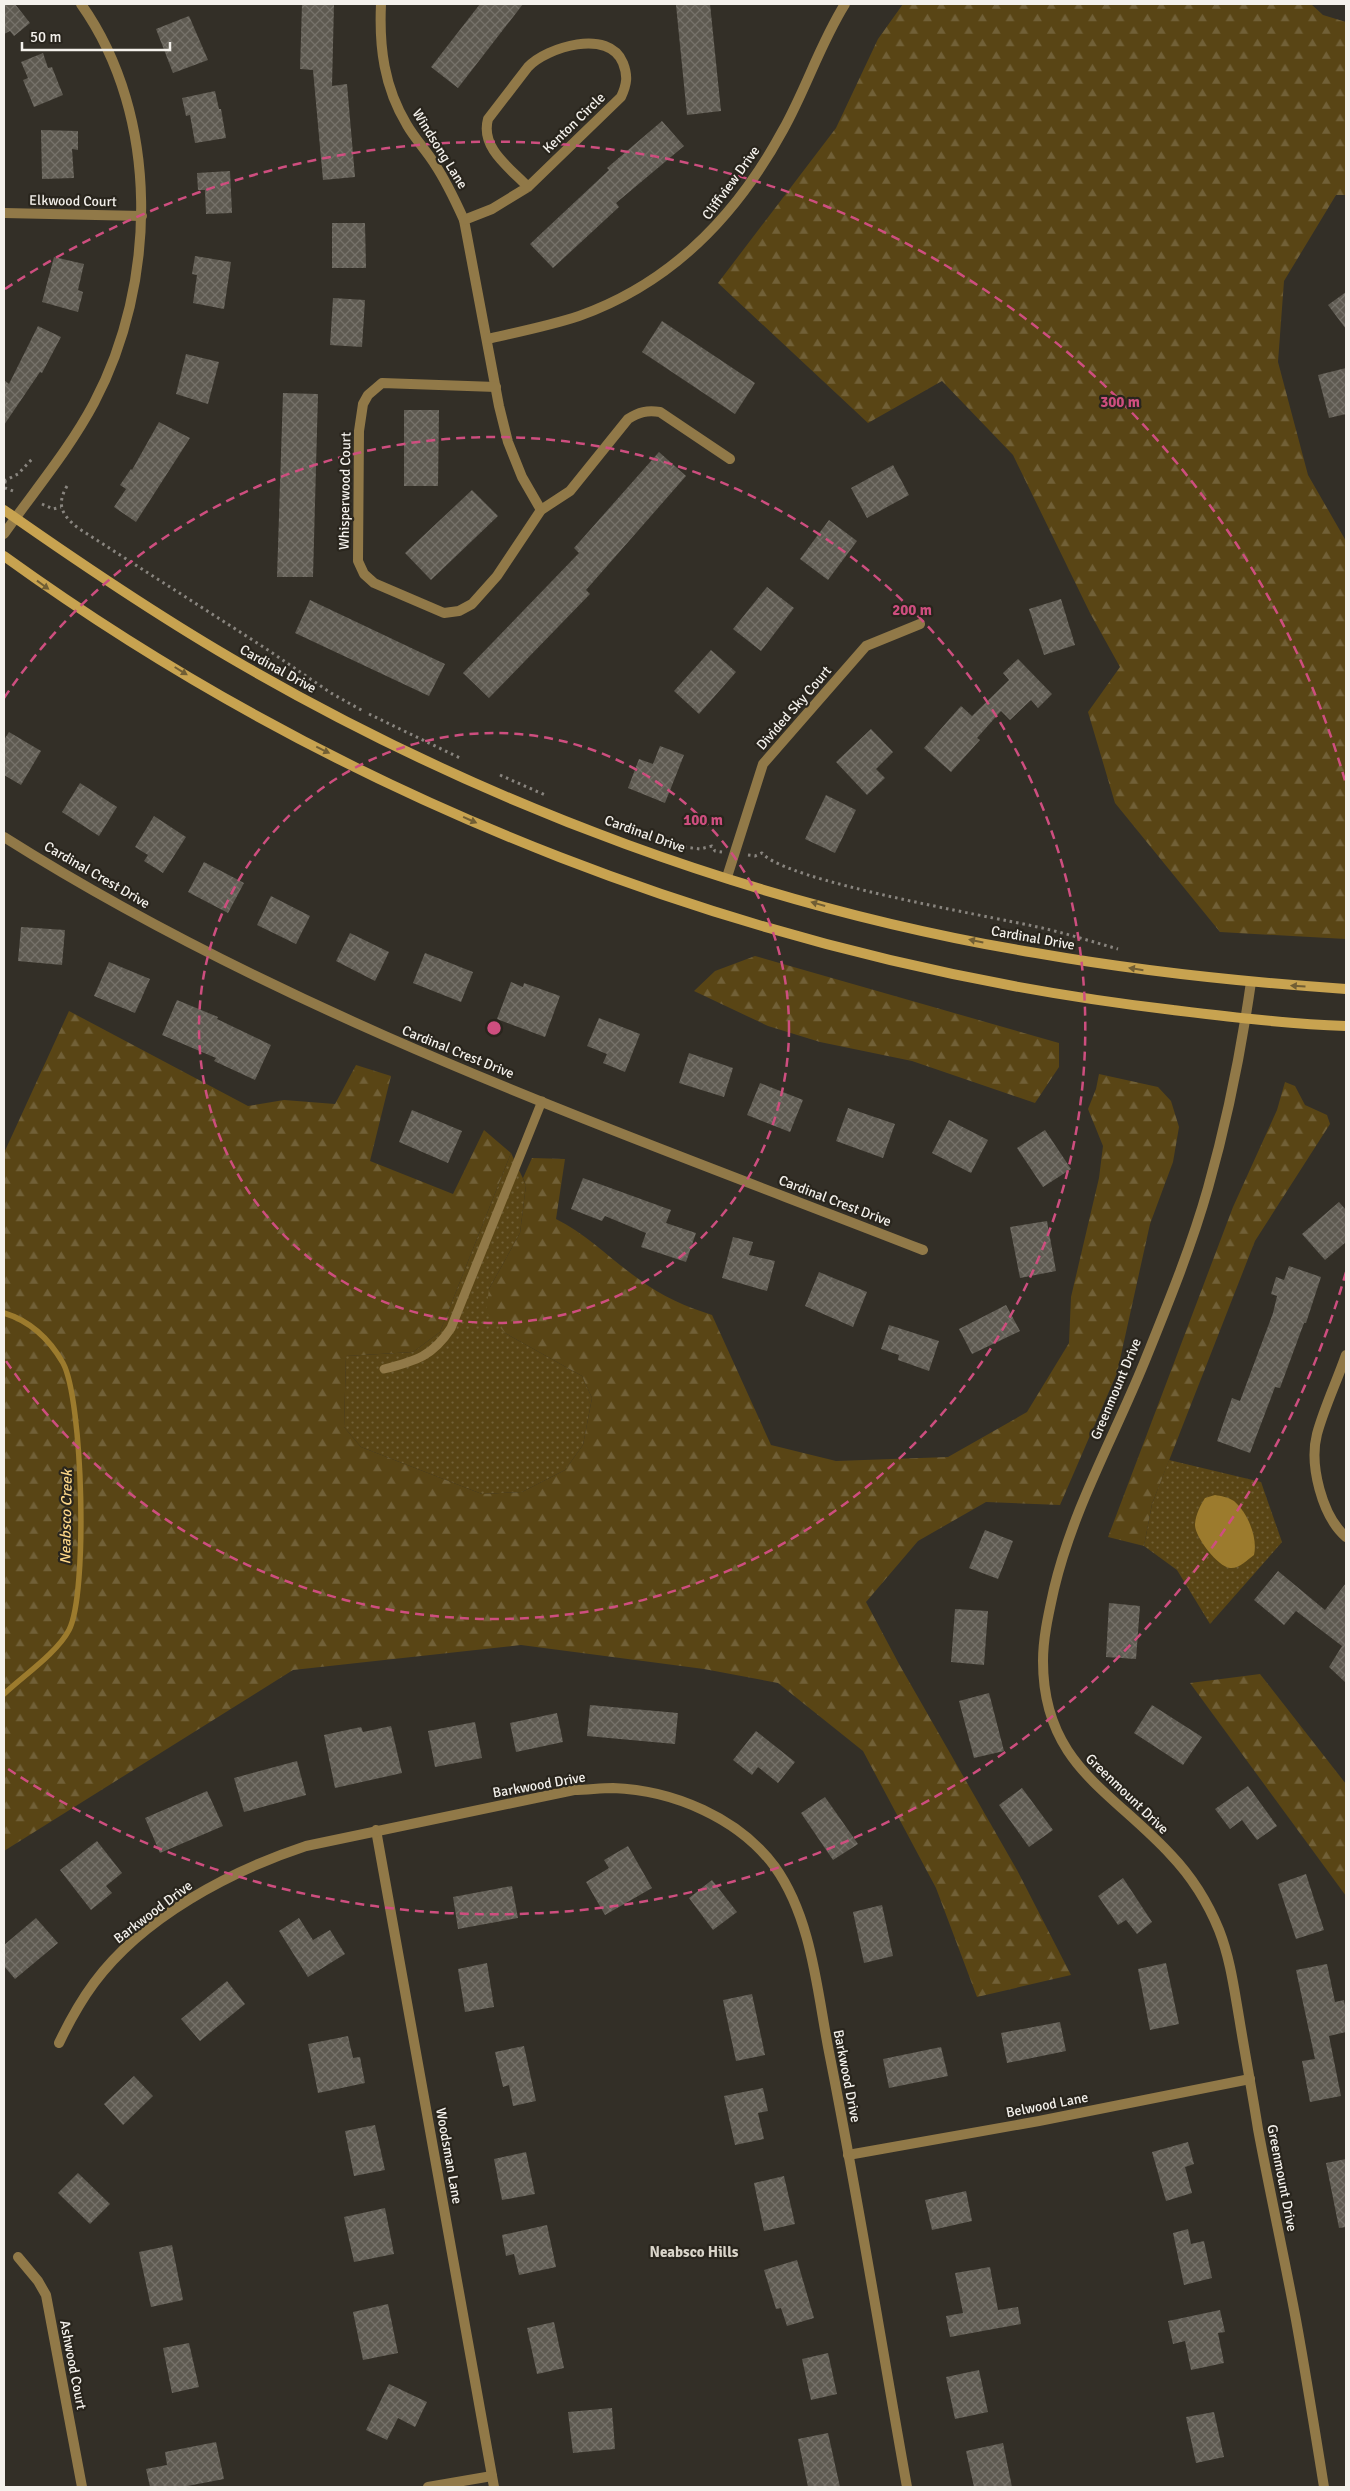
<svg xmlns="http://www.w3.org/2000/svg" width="1350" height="2491" viewBox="0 0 1350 2491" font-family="Signika,sans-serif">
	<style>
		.green { fill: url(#green-dots) }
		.forest { fill: url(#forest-firs) }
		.water { fill: #9c7b2d }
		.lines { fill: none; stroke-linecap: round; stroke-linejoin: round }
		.stream { stroke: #9c7b2d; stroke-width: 5.5 }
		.building { fill: url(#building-cross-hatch) }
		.path { stroke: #89857f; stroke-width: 3; stroke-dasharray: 2.5 4; stroke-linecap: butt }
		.lane { stroke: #917948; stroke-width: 9 }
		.street { stroke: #917948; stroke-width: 10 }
		.secondary { stroke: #c8a350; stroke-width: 10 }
		.oneway { fill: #715e34 }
		.ring { fill: none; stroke: #ce4e7f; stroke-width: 2.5; stroke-dasharray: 9 6 }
		.labels { text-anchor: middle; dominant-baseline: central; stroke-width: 4.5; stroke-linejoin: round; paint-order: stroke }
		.street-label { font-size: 14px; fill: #f4f1ec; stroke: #29251d }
		.water-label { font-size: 15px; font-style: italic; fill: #fdd788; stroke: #29251d }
		.neighbourhood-label { font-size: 15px; font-weight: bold; fill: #d9d4c9; stroke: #29251d }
		.centre { fill: #ce4e7f; stroke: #29251d; stroke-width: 2.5 }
		.ring-label { font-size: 15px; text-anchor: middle; font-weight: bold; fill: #ce4e7f; stroke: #29251d; stroke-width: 4.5; stroke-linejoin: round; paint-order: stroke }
	</style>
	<defs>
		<pattern id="green-dots" width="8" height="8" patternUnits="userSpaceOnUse" patternTransform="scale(1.25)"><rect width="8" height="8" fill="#594515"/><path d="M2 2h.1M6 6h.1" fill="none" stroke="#716037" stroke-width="1.8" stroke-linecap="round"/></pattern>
		<pattern id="forest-firs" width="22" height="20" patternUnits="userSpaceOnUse" patternTransform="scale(1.25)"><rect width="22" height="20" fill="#594515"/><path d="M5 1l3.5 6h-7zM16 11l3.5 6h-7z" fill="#716037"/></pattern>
		<pattern id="building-cross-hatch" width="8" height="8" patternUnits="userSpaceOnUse" patternTransform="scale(1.25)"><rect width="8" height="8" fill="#5e5a51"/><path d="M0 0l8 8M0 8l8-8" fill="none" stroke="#76726a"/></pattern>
	</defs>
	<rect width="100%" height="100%" fill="#332f27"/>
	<g class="green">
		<polygon points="511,1153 526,1185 520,1233 489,1289 505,1333 582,1376 592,1398 583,1445 565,1470 522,1492 482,1494 361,1447 344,1427 346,1356 413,1352 440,1332"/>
		<polygon points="1169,1460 1261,1482 1282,1542 1210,1624 1177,1570 1144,1546 1152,1504"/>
	</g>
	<g class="forest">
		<polygon points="903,4 1311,4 1323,15 1346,22 1346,195 1336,195 1284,281 1278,362 1308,475 1346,541 1346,939 1220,932 1115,803 1088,712 1120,667 1090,613 1013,455 942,381 868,423 718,283 836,128 878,39"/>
		<polygon points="755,956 1059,1043 1059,1067 1035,1103 912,1061 820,1042 768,1026 694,991 715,971"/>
		<path d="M69,1011L248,1106L284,1100L335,1104L356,1065L391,1076L370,1161L453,1194L484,1130L511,1153L440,1332L413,1352L346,1356L344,1427L361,1447L482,1494L522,1492L565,1470L583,1445L592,1398L582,1376L505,1333L486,1312L489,1289L520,1233L526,1185L523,1178L532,1158L565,1159L556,1219C588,1235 611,1260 640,1280C661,1296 687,1307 712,1315L771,1445L836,1461L948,1457L1027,1412L1069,1343L1071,1297L1099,1178L1103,1146L1088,1109L1096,1089L1099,1074L1158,1087L1171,1101L1179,1127L1173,1162L1150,1224L1117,1373L1060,1505L986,1502L918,1541L866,1602L899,1664L1017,1870L1071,1975L977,1997L936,1888L863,1751L778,1683L704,1669L521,1645L293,1670L4,1851V1153Z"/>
		<polygon points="1285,1082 1295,1086 1305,1105 1327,1115 1330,1124 1255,1241 1152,1504 1144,1546 1108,1537 1233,1207 1277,1110"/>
		<polygon points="1260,1674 1346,1784 1346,1896 1190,1683"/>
	</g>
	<path class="water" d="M1215,1495C1221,1496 1228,1497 1234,1501C1248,1513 1258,1538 1254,1555C1247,1560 1239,1569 1230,1568C1218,1567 1194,1536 1195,1524C1196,1514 1200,1506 1205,1498Z"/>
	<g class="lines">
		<path class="stream" d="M4,1313C30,1321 50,1340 63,1363C83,1400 88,1594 69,1630C57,1653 23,1676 4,1694"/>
	</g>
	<g class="building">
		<polygon points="4,4 15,4 30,23 14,36 10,31 4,34"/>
		<polygon points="302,4 334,4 332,86 347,84 355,177 323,180 313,70 300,69"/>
		<polygon points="480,4 523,4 458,88 431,67"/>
		<polygon points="684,4 710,4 721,111 687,115 676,5"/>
		<polygon points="189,16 208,60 173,73 156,29"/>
		<polygon points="43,53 48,68 52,67 63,95 34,107 23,80 28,78 21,62"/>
		<polygon points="215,91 219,109 221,109 226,138 195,143 190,115 186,116 182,98"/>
		<polygon points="662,121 684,146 616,203 619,207 553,268 530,244 609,170 607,168"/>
		<polygon points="41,130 78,131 78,150 72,149 74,178 42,179"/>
		<polygon points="230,171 232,213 206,214 205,190 198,190 197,173"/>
		<polygon points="332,223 365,223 366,268 332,268"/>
		<polygon points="195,256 231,262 224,309 193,303 197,275 192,274"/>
		<polygon points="54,257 84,264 78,290 83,292 78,312 42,302"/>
		<polygon points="1346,292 1346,329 1328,305"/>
		<polygon points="333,298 365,300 362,347 330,345"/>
		<polygon points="662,321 755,383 735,414 642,352"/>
		<polygon points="38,326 61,337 42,373 40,372 4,425 4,380 9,384"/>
		<polygon points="186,354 219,362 208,404 176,394"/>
		<polygon points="1346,368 1346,414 1329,418 1318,375"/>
		<polygon points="283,393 318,394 313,577 277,577"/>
		<polygon points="404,410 439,410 438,486 404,486"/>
		<polygon points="159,422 190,438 136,522 114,507 126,489 120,485 131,469 132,470"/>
		<polygon points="659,452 686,476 586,590 590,594 489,698 463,673 579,553 574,548"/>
		<polygon points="893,465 909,495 867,518 851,488"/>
		<polygon points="472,490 498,516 431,580 405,553"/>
		<polygon points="829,520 857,541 828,580 800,559"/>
		<polygon points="767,587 794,608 761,651 733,629"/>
		<polygon points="1061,599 1075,645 1044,655 1029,609"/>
		<polygon points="310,600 445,664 429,696 295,633"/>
		<polygon points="711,650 736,672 699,714 674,691"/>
		<polygon points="1018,659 1052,694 1038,708 1031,700 1010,720 1001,711 977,738 980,740 951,772 924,748 961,706 972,716 1009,680 1003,673"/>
		<polygon points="871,729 893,752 876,769 885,778 867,795 836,762"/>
		<polygon points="9,732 41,751 21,785 4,775 4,740"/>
		<polygon points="660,746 684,755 665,803 628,788 639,759 653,764"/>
		<polygon points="80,783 117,807 99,836 62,812"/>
		<polygon points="826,795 856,810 835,853 805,839"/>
		<polygon points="154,816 186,837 163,873 144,861 148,855 135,847"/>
		<polygon points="204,862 244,883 228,913 188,892"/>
		<polygon points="271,896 310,916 296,944 257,925"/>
		<polygon points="21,927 65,930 62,965 18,961"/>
		<polygon points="350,933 389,952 375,981 336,961"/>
		<polygon points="425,953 473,972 461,1002 413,983"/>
		<polygon points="109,962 150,979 135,1013 94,996"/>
		<polygon points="511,982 523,987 524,983 560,996 545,1037 497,1019"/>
		<polygon points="177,1000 218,1017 217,1019 271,1045 255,1080 214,1061 216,1058 162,1035"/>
		<polygon points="599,1018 640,1034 625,1072 603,1063 607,1054 587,1046"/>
		<polygon points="689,1053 733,1068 724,1097 679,1083"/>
		<polygon points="760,1083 803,1100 790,1132 747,1115"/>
		<polygon points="848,1108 895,1124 883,1158 836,1141"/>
		<polygon points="412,1110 462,1131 448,1163 399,1142"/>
		<polygon points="949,1120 988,1140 971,1173 932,1153"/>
		<polygon points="1045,1130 1071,1169 1043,1187 1017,1148"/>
		<polygon points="583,1178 671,1210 666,1223 696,1233 686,1262 641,1247 646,1233 605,1216 602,1221 571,1209"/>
		<polygon points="1339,1202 1346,1210 1346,1242 1325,1260 1302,1234"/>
		<polygon points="1047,1221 1056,1271 1020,1278 1010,1227"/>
		<polygon points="733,1237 753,1242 749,1255 775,1261 767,1291 722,1278"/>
		<polygon points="1289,1266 1321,1277 1306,1323 1304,1323 1280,1388 1275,1387 1250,1453 1217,1441 1232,1398 1240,1401 1273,1313 1277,1296 1271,1294 1276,1277 1284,1280"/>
		<polygon points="819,1272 867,1292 853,1327 805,1306"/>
		<polygon points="1006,1305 1020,1331 972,1354 959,1329"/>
		<polygon points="889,1325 939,1341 929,1371 898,1360 899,1355 881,1349"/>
		<polygon points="985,1530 1013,1541 998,1579 969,1568"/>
		<polygon points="1278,1571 1325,1610 1346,1583 1346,1683 1329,1667 1342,1646 1296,1611 1284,1625 1254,1600"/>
		<polygon points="1109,1603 1140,1606 1136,1659 1106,1657"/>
		<polygon points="955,1609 988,1611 984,1665 951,1662"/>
		<polygon points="989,1693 1004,1751 974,1758 959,1701"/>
		<polygon points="590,1705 678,1713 675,1744 587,1736"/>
		<polygon points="1152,1705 1202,1737 1183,1765 1134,1733"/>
		<polygon points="557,1713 563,1742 516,1752 510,1723"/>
		<polygon points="475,1722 482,1758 435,1767 428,1731"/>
		<polygon points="391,1726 402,1773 335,1788 324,1735 361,1727 363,1732"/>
		<polygon points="756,1731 795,1762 778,1783 758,1767 752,1775 733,1760"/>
		<polygon points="297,1761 306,1795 244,1812 234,1778"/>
		<polygon points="1248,1786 1277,1826 1257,1840 1242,1820 1230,1829 1215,1809"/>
		<polygon points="1022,1788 1053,1830 1029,1847 999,1805"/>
		<polygon points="207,1791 223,1826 160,1853 145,1818"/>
		<polygon points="825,1797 858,1844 833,1860 801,1813"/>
		<polygon points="97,1841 122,1873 106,1886 112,1893 91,1910 60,1870"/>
		<polygon points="628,1846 652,1888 605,1915 586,1882 609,1868 604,1860"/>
		<polygon points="1306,1874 1324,1930 1296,1939 1278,1884"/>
		<polygon points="1123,1878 1152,1922 1137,1934 1126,1920 1118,1925 1098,1896"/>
		<polygon points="712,1880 737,1912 713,1930 689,1898"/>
		<polygon points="512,1886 518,1918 458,1929 453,1897"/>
		<polygon points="882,1905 893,1956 864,1963 853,1912"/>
		<polygon points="36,1918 58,1943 15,1979 4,1966 4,1945"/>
		<polygon points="299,1918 313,1940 330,1930 345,1954 308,1977 279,1931"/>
		<polygon points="487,1963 494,2007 465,2012 458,1969"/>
		<polygon points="1166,1963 1179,2024 1150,2030 1138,1969"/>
		<polygon points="1327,1964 1335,2002 1344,2000 1346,2012 1346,2032 1329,2036 1341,2096 1310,2102 1302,2061 1315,2059 1296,1970"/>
		<polygon points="227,1981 245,2004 200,2041 181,2019"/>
		<polygon points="752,1994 765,2055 736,2061 723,2000"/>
		<polygon points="1060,2022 1066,2051 1007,2063 1001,2033"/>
		<polygon points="348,2036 353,2058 360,2057 365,2083 318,2093 308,2044"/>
		<polygon points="524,2046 536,2101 513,2106 509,2085 503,2087 495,2052"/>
		<polygon points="941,2047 948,2076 889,2088 883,2059"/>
		<polygon points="134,2076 153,2096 123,2125 104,2104"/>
		<polygon points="763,2088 768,2111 758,2113 764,2139 735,2145 724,2096"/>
		<polygon points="375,2125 385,2170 354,2176 345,2131"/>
		<polygon points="1188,2142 1194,2164 1185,2167 1192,2193 1166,2201 1152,2152"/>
		<polygon points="526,2152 535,2194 502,2200 494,2159"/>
		<polygon points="1346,2159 1346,2227 1339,2228 1326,2163"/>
		<polygon points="78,2173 110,2204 90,2224 58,2193"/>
		<polygon points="784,2176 795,2224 764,2231 754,2183"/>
		<polygon points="966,2191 972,2221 932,2230 925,2200"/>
		<polygon points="385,2208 394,2254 354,2262 344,2217"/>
		<polygon points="547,2225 556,2267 519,2275 514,2254 506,2256 502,2235"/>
		<polygon points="1188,2229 1191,2244 1204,2241 1212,2278 1184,2285 1173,2233"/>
		<polygon points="172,2245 183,2300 151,2307 139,2252"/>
		<polygon points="797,2260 814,2318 787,2326 781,2308 776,2309 764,2270"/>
		<polygon points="990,2267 998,2310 1018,2307 1021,2324 950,2337 946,2316 963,2313 955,2273"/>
		<polygon points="388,2304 398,2353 363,2360 353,2312"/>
		<polygon points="1220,2310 1225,2332 1218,2333 1224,2363 1191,2370 1185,2341 1173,2344 1168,2321"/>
		<polygon points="554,2322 564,2368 537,2374 527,2328"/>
		<polygon points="189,2343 199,2387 172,2393 163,2348"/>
		<polygon points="828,2353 837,2394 811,2400 802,2359"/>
		<polygon points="979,2370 988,2412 955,2419 946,2377"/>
		<polygon points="389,2384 427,2402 415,2427 398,2418 387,2440 366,2430"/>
		<polygon points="612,2408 615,2449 573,2453 568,2412"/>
		<polygon points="1214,2412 1224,2457 1196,2463 1186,2417"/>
		<polygon points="828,2433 840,2487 808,2487 798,2439"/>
		<polygon points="216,2442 224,2479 182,2487 150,2487 146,2469 167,2465 165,2452"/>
		<polygon points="1003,2443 1012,2487 974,2487 966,2451"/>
	</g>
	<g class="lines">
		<g class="path">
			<polyline points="4,481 18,474 32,459"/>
			<polyline points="5,481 5,488 16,492"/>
			<path d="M67,486C56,505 62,515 78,528L265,648L331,693L363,711"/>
			<polyline points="42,504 53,509 61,507"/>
			<polyline points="369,714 460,758"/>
			<polyline points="500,775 545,795"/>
			<polyline points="625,826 641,831"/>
			<polyline points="684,847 700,849 712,846 715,851 722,852"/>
			<path d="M748,855L755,856L762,853C785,881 988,916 1033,926C1062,932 1090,941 1118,949"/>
		</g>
		<path class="lane" d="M384,1369C416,1361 433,1356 451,1328L542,1101"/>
		<g class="street">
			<path d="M381,4C379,47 384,87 407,125C415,139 426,150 434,163C446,181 455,200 464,220L499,406L508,442L522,477L541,510"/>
			<polyline points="4,213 142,216"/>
			<path d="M464,220L492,209L528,187L621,97C627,84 628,76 623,63C609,28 547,47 528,67L488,119C480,148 510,168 528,187"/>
			<path d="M487,339C518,332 549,326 579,316C672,283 737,215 783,130C806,89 820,44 845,4"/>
			<path d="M496,387L382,383L368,395L363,404L359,431L358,561L364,574L374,583L444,613L459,611L472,604L497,576L541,510L570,491L628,419C639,412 647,410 660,412L730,459"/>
			<path d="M4,534C34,491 69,450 94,403C157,284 161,117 81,4"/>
			<path d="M4,837C289,1017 610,1128 923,1250"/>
			<polyline points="727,877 763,764 866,646 920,624"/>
			<path d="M1251,982C1241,1052 1227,1121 1208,1188C1191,1248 1167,1306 1144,1363C1113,1439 1073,1509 1054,1589C1049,1612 1043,1637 1043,1661C1043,1764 1111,1790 1171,1855C1192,1877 1208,1903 1219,1930C1230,1958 1234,1988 1239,2017C1245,2054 1252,2091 1258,2129C1270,2193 1284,2256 1296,2320C1306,2375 1315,2431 1324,2487"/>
			<path d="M1346,1355C1337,1381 1324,1408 1317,1434C1309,1465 1322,1516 1346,1537"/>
			<polyline points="376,1830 494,2487"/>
			<path d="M59,2043C69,2022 80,2002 94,1983C143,1917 230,1871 306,1846L574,1790C587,1790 600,1788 613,1788C673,1790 739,1818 775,1867C812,1919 817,1991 829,2052C858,2197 881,2342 907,2487"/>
			<polyline points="848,2155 1039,2121 1250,2079"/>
			<polyline points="18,2257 38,2281 46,2295 82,2487"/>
			<polyline points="428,2487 492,2476"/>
		</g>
		<g class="secondary">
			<path d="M4,510C81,564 159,617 241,664C485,805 758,907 1036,953C1139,971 1242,982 1346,989"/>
			<path d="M4,556C346,803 755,961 1173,1010C1231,1017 1288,1024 1346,1026"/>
		</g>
	</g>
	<defs><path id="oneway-solid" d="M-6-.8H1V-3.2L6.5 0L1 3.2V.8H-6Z" transform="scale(1.25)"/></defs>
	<g class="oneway">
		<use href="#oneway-solid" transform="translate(43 585) rotate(36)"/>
		<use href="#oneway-solid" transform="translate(181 671) rotate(32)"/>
		<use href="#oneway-solid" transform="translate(323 750) rotate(26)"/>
		<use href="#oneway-solid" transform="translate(470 820) rotate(24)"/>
		<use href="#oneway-solid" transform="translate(818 904) rotate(-164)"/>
		<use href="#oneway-solid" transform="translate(976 941) rotate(-168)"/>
		<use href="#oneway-solid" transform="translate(1136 969) rotate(-171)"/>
		<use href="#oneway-solid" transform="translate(1298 986) rotate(-176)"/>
	</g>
	<g class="ring">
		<circle cx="494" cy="1028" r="295"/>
		<path d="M4 698A591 591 0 1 1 4 1358"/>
		<path d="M1346 1272A886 886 0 0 1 5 1767M5 289A886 886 0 0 1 1346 784"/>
	</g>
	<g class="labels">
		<g class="street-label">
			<text transform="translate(574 123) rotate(-44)">Kenton Circle</text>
			<text transform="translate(440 149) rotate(58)">Windsong Lane</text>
			<text transform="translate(731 183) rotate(-54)">Cliffview Drive</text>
			<text transform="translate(73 201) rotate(1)">Elkwood Court</text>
			<text transform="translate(345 491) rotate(-89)">Whisperwood Court</text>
			<text transform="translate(278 669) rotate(29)">Cardinal Drive</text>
			<text transform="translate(794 708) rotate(-49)">Divided Sky Court</text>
			<text transform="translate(645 834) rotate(20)">Cardinal Drive</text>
			<text transform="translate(97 875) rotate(30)">Cardinal Crest Drive</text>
			<text transform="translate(1033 938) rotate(10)">Cardinal Drive</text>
			<text transform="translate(458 1052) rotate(22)">Cardinal Crest Drive</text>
			<text transform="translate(835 1201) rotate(21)">Cardinal Crest Drive</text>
			<text transform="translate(1116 1389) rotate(-67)">Greenmount Drive</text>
			<text transform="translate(539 1785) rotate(-10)">Barkwood Drive</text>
			<text transform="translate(1127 1794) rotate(44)">Greenmount Drive</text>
			<text transform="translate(153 1912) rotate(-37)">Barkwood Drive</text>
			<text transform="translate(847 2076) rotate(79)">Barkwood Drive</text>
			<text transform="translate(1047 2105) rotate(-11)">Belwood Lane</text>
			<text transform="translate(449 2156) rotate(80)">Woodsman Lane</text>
			<text transform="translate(1282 2178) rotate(79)">Greenmount Drive</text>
			<text transform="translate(73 2365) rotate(79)">Ashwood Court</text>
		</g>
		<g class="water-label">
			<text transform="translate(66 1517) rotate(-89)">Neabsco Creek</text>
		</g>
		<g class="neighbourhood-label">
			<text x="694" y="2252">Neabsco Hills</text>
		</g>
	</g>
	<circle cx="494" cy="1028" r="8" class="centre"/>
	<g class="ring-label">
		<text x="1120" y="407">300 m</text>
		<text x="912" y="615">200 m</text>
		<text x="703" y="825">100 m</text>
	</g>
	<rect width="1350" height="2491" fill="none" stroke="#f4f1ec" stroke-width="10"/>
	<path d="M22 42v8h148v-8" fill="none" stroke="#f4f1ec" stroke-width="2.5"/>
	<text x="30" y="42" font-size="15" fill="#f4f1ec" stroke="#29251d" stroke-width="4" paint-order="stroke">50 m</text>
</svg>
